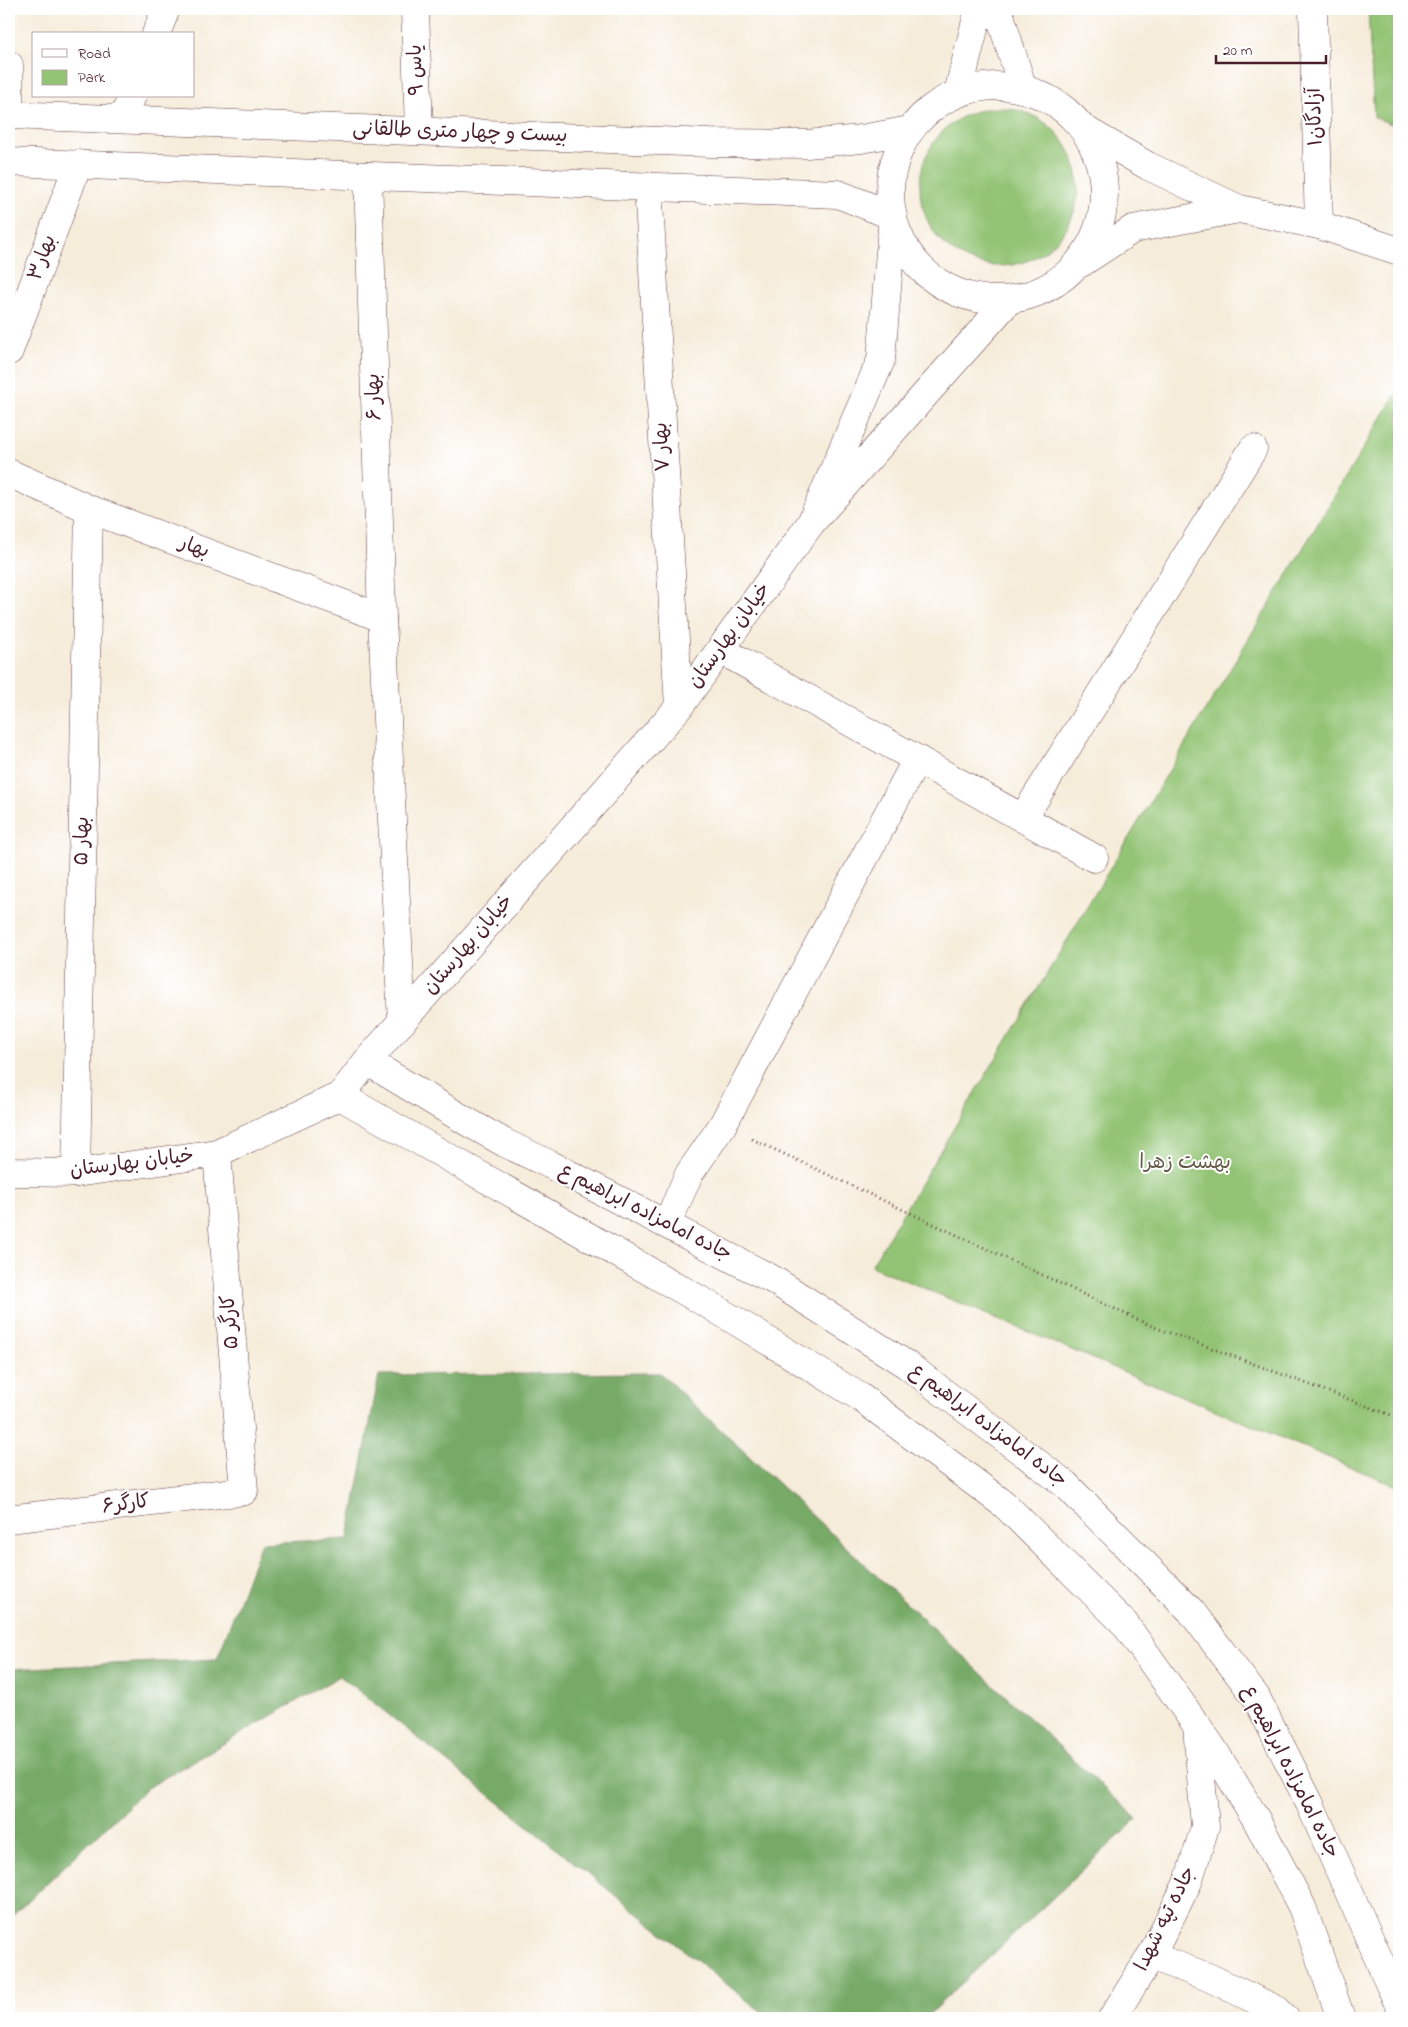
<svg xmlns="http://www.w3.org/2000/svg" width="1408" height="2027" viewBox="0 0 1408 2027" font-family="'Indie Flower','Playpen Sans Arabic',sans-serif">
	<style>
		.green { fill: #93c474; stroke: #6e7250 }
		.forest { fill: #76aa66; stroke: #606448 }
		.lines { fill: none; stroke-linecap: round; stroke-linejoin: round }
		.street-casing { stroke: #643e45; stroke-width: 29 }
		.secondary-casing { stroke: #643e45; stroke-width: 29 }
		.path { stroke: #643e45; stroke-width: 3; stroke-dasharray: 1 4; stroke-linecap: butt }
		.street { stroke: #fff; stroke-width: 28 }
		.secondary { stroke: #fff; stroke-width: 28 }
		.labels { text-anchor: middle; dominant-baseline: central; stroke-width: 4; stroke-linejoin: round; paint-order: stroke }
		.street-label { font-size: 20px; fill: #4a1f2b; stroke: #fff }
		.park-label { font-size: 20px; fill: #645945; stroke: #fff }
	</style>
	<rect width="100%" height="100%" fill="#fff"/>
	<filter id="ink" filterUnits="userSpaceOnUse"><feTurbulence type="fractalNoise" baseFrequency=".02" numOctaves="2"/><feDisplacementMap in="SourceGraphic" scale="10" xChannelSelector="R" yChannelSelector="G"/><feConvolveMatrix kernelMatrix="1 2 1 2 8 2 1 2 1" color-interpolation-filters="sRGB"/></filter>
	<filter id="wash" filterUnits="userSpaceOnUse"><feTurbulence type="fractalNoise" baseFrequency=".0096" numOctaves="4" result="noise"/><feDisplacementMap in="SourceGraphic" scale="20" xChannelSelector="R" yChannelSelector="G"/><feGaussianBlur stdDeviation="1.12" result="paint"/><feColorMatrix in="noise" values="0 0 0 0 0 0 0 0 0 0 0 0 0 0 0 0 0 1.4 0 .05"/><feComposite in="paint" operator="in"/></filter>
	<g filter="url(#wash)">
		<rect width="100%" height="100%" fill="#f6ecda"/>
		<g class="green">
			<polygon points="1368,9 1399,9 1399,127 1374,117"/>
			<circle cx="999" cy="187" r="79"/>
			<polygon points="1399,389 1399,1487 871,1266"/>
		</g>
		<polygon class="forest" points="660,1373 1137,1819 925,2018 769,2018 340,1676 147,1788 9,1919 9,1669 217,1659 261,1543 348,1539 379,1375"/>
	</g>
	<g filter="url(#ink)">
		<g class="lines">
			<defs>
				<g id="street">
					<polyline points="1313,9 1319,225"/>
					<polyline points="156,34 166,9"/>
					<polyline points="9,65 9,115"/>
					<polyline points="123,119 132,96"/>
					<polyline points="368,176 382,618 402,1022"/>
					<polyline points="648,186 679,707"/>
					<polyline points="9,351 78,164"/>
					<polyline points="9,473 89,509 382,618"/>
					<polyline points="721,650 1094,858"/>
					<polyline points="1023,818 1253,449"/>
					<polyline points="76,1173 89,509"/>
					<polyline points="667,1224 689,1174 722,1126 917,759"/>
					<polyline points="9,1519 244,1491 217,1153"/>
					<polyline points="1151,1956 1208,1977 1277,2010 1285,2018"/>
					<polyline points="1112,2018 1151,1956 1188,1882 1205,1827 1197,1725"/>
				</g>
				<g id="secondary">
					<polyline points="415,9 419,131"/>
					<polyline points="998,9 1023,89"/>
					<circle cx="997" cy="193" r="107"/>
					<polyline points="958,93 979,9"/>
					<polyline points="9,115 710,143 807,144 861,139 910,130"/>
					<polyline points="1084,129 1148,166 1239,209 1319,225 1399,251"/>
					<polyline points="9,162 838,194 893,216 881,360 811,523 1009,300"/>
					<polyline points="1081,263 1133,229 1239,209"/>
					<polyline points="367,1061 466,1121 505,1143 551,1165 772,1279 907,1365 1065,1484 1191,1611 1256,1697 1310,1804 1399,2005"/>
					<polyline points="340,1096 716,1309 860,1397 1005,1505 1125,1624 1212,1747 1256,1819 1302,1907 1341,2018"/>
					<polyline points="9,1172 76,1173 217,1153 340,1096 367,1061 679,707 811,523"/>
				</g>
			</defs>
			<use href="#street" class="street-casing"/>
			<use href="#secondary" class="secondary-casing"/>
			<polyline class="path" points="752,1139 1149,1325 1399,1418"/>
			<use href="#street" class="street"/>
			<use href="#secondary" class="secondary"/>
		</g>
	</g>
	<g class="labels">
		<g class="street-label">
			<text transform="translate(417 70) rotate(-92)">یاس ۹</text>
			<text transform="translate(1316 117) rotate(-92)">آزادگان۱</text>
			<text transform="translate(460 133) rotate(2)">بیست و چهار متری طالقانی</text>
			<text transform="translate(43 258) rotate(-70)">بهار۳</text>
			<text transform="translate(375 397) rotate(-92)">بهار ۶</text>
			<text transform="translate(663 447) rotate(-93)">بهار ۷</text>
			<text transform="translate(194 548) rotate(20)">بهار</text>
			<text transform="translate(730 636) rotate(-54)">خیابان بهارستان</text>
			<text transform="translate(83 841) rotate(-89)">بهار ۵</text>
			<text transform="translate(469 945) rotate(-49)">خیابان بهارستان</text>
			<text transform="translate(132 1164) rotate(-7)">خیابان بهارستان</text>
			<text transform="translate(645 1213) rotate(27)">جاده امامزاده ابراهیم ع</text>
			<text transform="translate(231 1322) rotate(-94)">کارگر ۵</text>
			<text transform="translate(988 1426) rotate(37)">جاده امامزاده ابراهیم ع</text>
			<text transform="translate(126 1505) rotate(-7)">کارگر۶</text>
			<text transform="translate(1290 1772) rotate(63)">جاده امامزاده ابراهیم ع</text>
			<text transform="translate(1166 1919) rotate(-64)">جاده تپه شهدا</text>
		</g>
		<g class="park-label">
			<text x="1185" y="1163">بهشت زهرا</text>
		</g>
	</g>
	<rect width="1408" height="2027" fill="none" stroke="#fff" stroke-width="30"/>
	<rect x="32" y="32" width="162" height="65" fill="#ffffff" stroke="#b7a5aa"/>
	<rect x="42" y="49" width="25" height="8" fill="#ffffff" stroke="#b7a5aa"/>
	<text x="78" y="58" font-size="15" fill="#4a1f2b">Road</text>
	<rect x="42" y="70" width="25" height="15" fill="#93c474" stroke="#b7a5aa"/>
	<text x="78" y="82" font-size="15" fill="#4a1f2b">Park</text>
	<path d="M1216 55v8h110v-8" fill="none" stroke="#4a1f2b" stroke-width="2.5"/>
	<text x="1223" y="55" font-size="15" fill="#4a1f2b" stroke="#ffffff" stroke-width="4" paint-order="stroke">20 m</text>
</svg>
